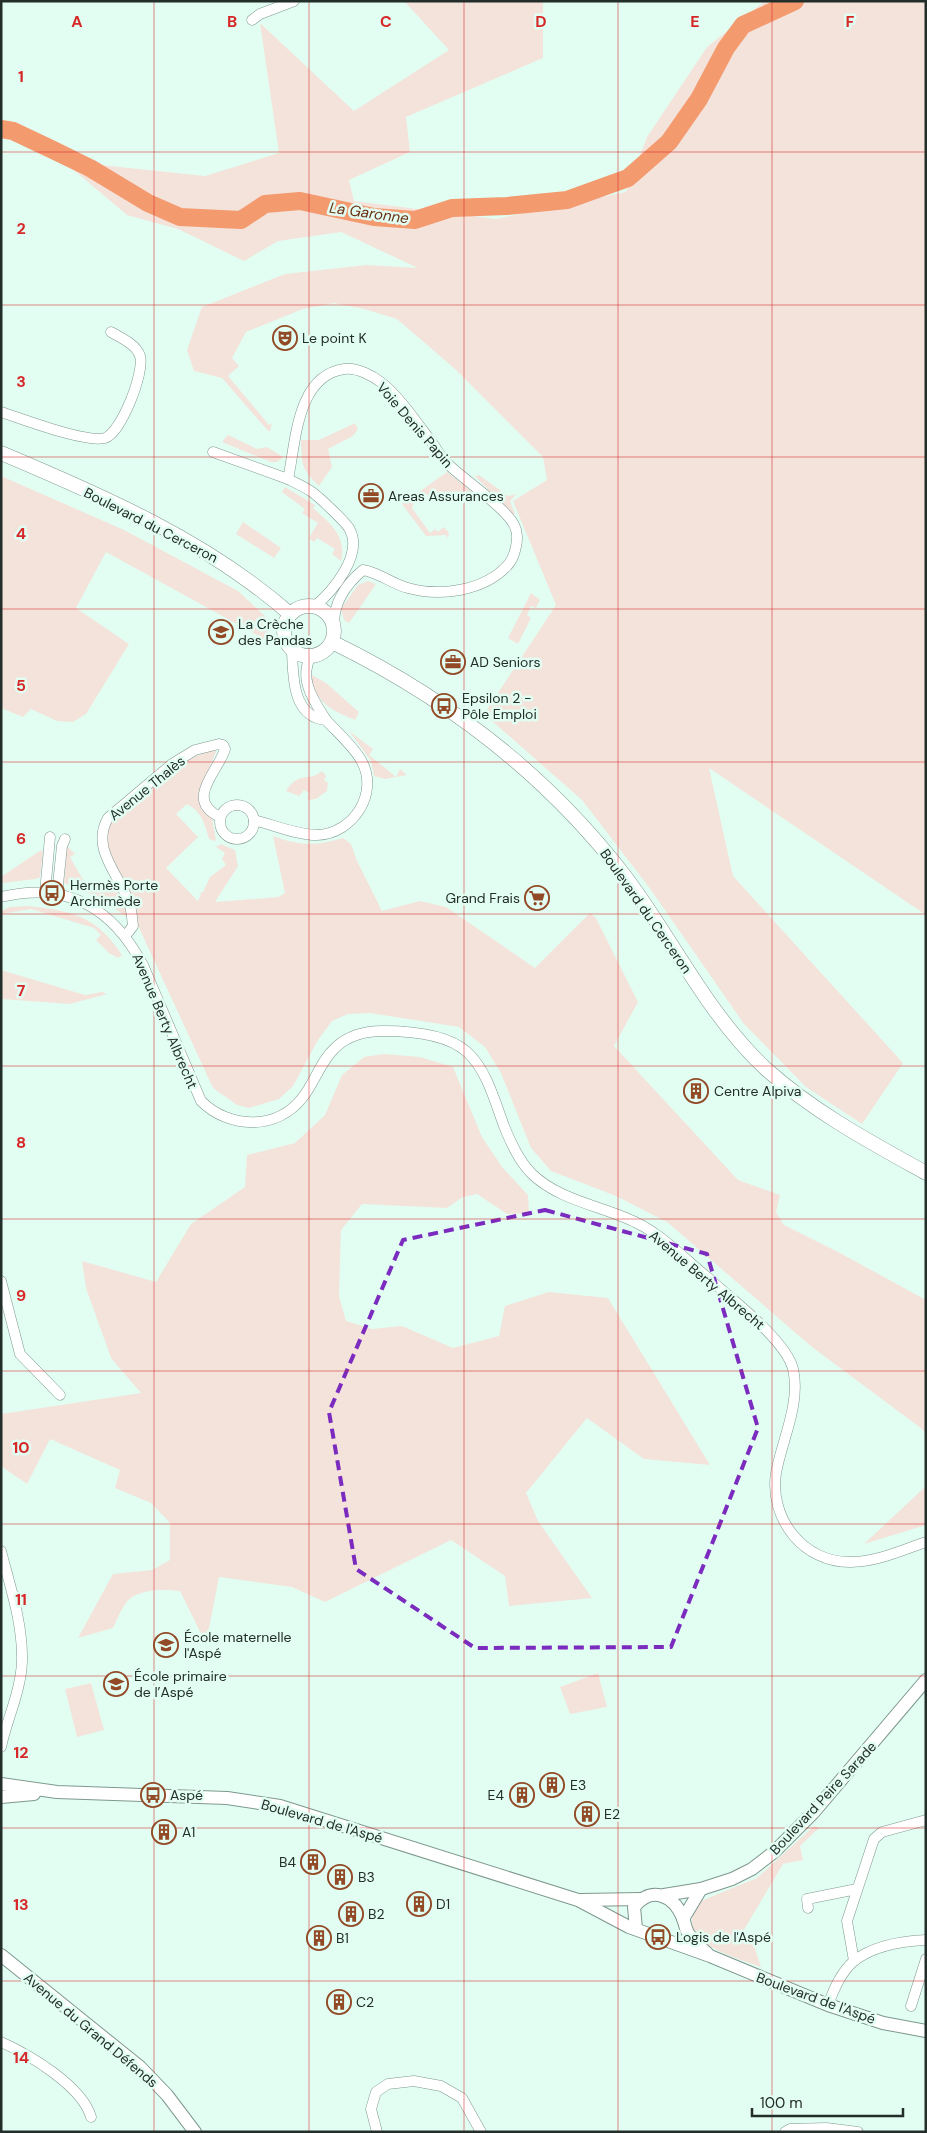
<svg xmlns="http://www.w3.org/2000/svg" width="927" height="2133" viewBox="0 0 927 2133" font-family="'DM Sans',sans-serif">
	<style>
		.green { fill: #f4e3db }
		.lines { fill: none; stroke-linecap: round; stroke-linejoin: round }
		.river { stroke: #f39a6f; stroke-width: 18 }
		.minor-casing { stroke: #7e988e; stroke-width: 11 }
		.tertiary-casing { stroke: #7e988e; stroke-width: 14 }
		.secondary-casing { stroke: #7e988e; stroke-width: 15 }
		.minor { stroke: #fff; stroke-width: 10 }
		.tertiary { stroke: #fff; stroke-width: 12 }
		.secondary { stroke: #fff; stroke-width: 14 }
		.marked { fill: none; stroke: #7b2cbf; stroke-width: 4; stroke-dasharray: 10 6; stroke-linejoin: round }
		.grid { fill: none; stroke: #d62828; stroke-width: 1; stroke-opacity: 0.55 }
		.labels { text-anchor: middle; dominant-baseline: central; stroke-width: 5; stroke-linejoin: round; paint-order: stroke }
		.poi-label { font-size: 14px; fill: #232d29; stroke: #e2fef3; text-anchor: start }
		.street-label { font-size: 14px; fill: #232d29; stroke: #e2fef3 }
		.water-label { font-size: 15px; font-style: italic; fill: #6b3214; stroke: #e2fef3 }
		.grid-label { font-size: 16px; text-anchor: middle; font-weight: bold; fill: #d62828; stroke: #e2fef3; stroke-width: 5; stroke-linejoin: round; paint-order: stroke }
	</style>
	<rect width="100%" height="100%" fill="#e2fef3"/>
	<g class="green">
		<polygon points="404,1 543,1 543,58 406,117 410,152 349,180 354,201 496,219 626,192 647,137 707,47 765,1 926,1 926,915 709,768 733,876 903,1063 862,1124 806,1087 744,1024 651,890 582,800 484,714 556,605 513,501 547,480 543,457 455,369 397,319 364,309 334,303 303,309 246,332 232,358 239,366 228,376 269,425 272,423 270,431 268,431 222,378 194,371 187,350 202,307 285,274 366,265 418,268 341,232 278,241 244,261 178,229 127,215 63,161 205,176 279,153 260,23 354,111 449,50"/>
		<path d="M355,423L358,429L353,436L328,449L332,467L319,486C301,469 302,464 301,440H319Z"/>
		<polygon points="228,435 257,449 267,447 283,457 277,462 271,462 222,442"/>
		<path d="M447,472L477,496L467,501C457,494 446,497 436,500L426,494L414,502L412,508L430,533L435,529L438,532L444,527L449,533L448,538L446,535L426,536L402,504Z"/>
		<polygon points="479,475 508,496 517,494 510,501 515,514 511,514 475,476"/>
		<polygon points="1,476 124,530 238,591 267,618 268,641 106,552 76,608 129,644 86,714 73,722 57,721 31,709 23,717 1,708"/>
		<path d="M285,487L315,505L313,508C330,523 347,536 341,561L332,554L335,549L317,538L314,542L309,538L318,523L302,513L305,509L282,492Z"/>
		<polygon points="243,522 281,548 274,558 236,534"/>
		<polygon points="368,581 376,584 349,623 344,620 341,609 343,606 358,585"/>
		<polygon points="531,593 540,600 536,608 531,606 527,615 531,618 518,644 508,638"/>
		<path d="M312,675L326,683L359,712L355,720C329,709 322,706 309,680Z"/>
		<polygon points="349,731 373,749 369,755 396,777 400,769 407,775 385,779 374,776 371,761"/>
		<path d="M214,748L216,752L201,786L202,800L212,818L216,841L209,839C205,824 201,811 187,804L176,814L198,837L166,868L198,901L201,894L199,893L203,892L210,877L226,865L222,859L225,853L216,847L221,844L235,850L238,866L215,902L278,897L285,893L273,836C300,846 316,846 343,838L351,844L357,861L382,911L420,901L446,907L535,968L590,913L596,918L638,1002L614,1046L738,1180L780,1195L776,1212L784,1225L840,1253L926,1300V1434L922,1429L812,1347L667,1222L616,1196L551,1171L531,1148L501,1073L485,1047L459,1027L370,1013L348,1014L332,1021L318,1040L293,1086L279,1099L249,1108L237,1105L213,1088L134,917L104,837L107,822L173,767Z"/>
		<path d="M322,771L326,776L324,780L328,783L327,791L316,799L308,800L309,793L304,790L299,796L286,791C299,770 308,783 322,771Z"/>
		<polygon points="67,846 75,854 70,857 87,887 95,883 100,891 113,883 123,900 127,917 96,896 64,883"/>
		<polygon points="41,850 43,853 40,877 36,879 1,883 1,877"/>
		<path d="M27,906C71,910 98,917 122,955L118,958L109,953L96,940L101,935L94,928L31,909L1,914V911L10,907Z"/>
		<polygon points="1,970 85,995 102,992 107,994 70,1004 1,999"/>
		<path d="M384,1054L420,1057L453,1067L482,1137L502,1167L528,1195L529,1213L507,1214L477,1194L463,1197L447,1208L362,1204L341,1230L339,1296L346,1321L372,1329L402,1326L453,1348L499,1336L505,1306L549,1292L608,1298L710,1465L644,1459L587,1418L526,1493L538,1521L592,1598L509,1606L505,1576L451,1540L325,1602L292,1587L219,1577L206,1644L180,1591C165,1589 146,1589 132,1597C123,1602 118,1619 113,1628L78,1638L113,1574L152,1570L170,1560V1523L151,1503L115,1488L120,1470L50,1439L27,1484L1,1466V1414L141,1393L111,1358L86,1288L82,1261L156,1282L191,1224L245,1187L247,1155L295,1143L325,1115L342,1075L364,1057Z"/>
		<polygon points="926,1486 926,1525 864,1544"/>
		<polygon points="598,1673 607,1707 570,1714 560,1687"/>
		<polygon points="91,1683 104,1730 77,1737 65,1689"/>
		<path d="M814,1826L819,1828L800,1846L803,1860L783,1864L738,1940L752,1939L761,1967C735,1957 668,1941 701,1901L757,1878Z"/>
	</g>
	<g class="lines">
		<polyline class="river" points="1,129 13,131 51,149 90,168 148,203 180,217 241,220 265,204 300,201 374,217 415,220 452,208 507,206 567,200 628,178 669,142 699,99 726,48 743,25 795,1"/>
		<defs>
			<g id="minor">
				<polyline points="252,20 260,14 294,1"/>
				<path d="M1,412C23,419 85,443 105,438C121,433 145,372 140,356C136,344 121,338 111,332"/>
				<polyline points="213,452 288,479"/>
				<path d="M315,606C333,591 363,555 350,530C347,523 319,497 312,492C305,487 296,483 288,479C296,443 296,376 344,369C357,367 373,376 382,383C399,396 420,427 433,444C438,451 442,460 449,465C463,479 509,510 515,527C520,537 515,558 507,566C484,591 440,597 408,588C392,584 380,573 363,570C345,585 333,603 334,627"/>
				<path d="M311,656C298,679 314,701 326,720"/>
				<circle cx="237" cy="822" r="17"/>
				<path d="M254,820C274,825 297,835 317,835C353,834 380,793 361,760C353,746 337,732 326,720C292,717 293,676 292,650"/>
				<polyline points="45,893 50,837"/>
				<polyline points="57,894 62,846 65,839"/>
				<path d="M1,897C67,881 112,907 143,965L201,1101C229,1129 277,1131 303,1097C315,1082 321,1060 336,1047C349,1035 365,1031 383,1031C408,1031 447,1034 467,1052C487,1070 495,1102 504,1126C511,1143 519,1161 532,1174C560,1201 603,1206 637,1223C662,1235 685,1259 707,1277C730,1298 786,1340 793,1369C801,1403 782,1440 776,1473C769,1518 803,1563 851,1562C877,1562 902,1550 926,1542"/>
				<path d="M126,935L133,926C132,919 132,910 129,903C120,875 90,849 108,818L172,764L195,750L219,744L223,745L225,749C220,769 183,800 220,817"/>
				<polyline points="1,1281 20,1354 60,1395"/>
				<path d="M1,1551C10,1586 23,1624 22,1661C21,1691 7,1719 1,1747"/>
				<polyline points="808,1908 807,1899 857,1889"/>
				<polyline points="854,1961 847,1921 874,1839 882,1832 926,1820"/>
				<path d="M828,2005C834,1989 841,1972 854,1961C873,1946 903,1941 926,1940"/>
				<polyline points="911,2006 926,1959"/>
				<path d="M1,2042C30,2055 82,2086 91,2117"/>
				<polyline points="377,2132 371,2109 376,2092 388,2084 414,2081 441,2086 462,2098 481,2132"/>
				<polyline points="785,2132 790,2129 826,2128 858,2132"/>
			</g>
			<g id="tertiary">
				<polyline points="1,1784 57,1792 227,1798 280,1806 578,1900 629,1927 710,1956 828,2005 883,2023 926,2031"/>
				<polyline points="1,1797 34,1794"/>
				<polyline points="664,1895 701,1889 732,1879 752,1869 774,1852 813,1813 926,1680"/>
				<polyline points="581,1900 641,1899"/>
				<polyline points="683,1919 701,1889"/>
				<path d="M636,1929L634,1907C651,1886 673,1894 683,1918C685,1923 685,1928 688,1933C693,1941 700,1947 707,1953"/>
				<polyline points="1,1955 140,2067 167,2095 195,2132"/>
			</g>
			<g id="secondary">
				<path d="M1,453C103,496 207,541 290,614"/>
				<circle cx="309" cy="631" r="25"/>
				<path d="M332,642C449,699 548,775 627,879C674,942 708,1015 766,1069C814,1112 870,1142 926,1173"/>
			</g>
		</defs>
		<use href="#minor" class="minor-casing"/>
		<use href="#tertiary" class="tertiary-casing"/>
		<use href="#secondary" class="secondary-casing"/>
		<use href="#minor" class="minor"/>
		<use href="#tertiary" class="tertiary"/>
		<use href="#secondary" class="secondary"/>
	</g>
	<path class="marked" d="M545,1210L707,1254L758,1428L671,1647L475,1648L356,1569L329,1412L403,1240Z"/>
	<path class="grid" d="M154,1V2132M309,1V2132M464,1V2132M618,1V2132M772,1V2132M1,152H926M1,305H926M1,457H926M1,609H926M1,762H926M1,914H926M1,1066H926M1,1219H926M1,1371H926M1,1524H926M1,1676H926M1,1828H926M1,1981H926"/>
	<defs>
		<symbol id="theatre-ring" viewBox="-11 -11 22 22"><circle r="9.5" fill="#e2fef3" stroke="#924a26" stroke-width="1.5"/><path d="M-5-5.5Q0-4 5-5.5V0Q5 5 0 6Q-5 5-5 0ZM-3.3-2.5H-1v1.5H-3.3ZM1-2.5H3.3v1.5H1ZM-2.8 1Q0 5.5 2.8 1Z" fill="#924a26"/></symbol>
		<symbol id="office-ring" viewBox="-11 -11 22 22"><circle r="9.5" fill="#e2fef3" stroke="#924a26" stroke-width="1.5"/><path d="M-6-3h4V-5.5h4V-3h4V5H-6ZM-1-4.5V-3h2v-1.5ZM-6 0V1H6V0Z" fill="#924a26"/></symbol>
		<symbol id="school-ring" viewBox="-11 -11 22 22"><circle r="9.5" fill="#e2fef3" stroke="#924a26" stroke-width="1.5"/><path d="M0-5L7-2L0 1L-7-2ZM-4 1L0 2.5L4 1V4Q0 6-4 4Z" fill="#924a26"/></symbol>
		<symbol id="bus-ring" viewBox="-11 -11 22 22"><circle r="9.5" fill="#e2fef3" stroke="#924a26" stroke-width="1.5"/><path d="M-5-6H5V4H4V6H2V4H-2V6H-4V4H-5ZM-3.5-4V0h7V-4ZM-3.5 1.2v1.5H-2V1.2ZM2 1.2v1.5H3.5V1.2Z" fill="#924a26"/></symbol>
		<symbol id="supermarket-ring" viewBox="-11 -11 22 22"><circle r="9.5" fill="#e2fef3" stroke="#924a26" stroke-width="1.5"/><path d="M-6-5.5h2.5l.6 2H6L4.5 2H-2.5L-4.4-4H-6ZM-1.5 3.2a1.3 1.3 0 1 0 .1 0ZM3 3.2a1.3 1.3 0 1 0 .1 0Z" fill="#924a26"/></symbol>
		<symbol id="building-ring" viewBox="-11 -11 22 22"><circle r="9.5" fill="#e2fef3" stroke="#924a26" stroke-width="1.5"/><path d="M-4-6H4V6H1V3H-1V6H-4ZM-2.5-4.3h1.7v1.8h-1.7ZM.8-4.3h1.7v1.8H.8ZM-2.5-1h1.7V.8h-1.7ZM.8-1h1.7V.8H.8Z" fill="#924a26"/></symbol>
	</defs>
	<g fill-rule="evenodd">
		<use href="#theatre-ring" x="271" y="324" width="28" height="28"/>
		<use href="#office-ring" x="357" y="482" width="28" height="28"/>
		<use href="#school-ring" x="207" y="618" width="28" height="28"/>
		<use href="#office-ring" x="439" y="648" width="28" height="28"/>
		<use href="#bus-ring" x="430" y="692" width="28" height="28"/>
		<use href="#bus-ring" x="38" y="879" width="28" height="28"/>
		<use href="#supermarket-ring" x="523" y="884" width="28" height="28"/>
		<use href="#building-ring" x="682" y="1077" width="28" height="28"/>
		<use href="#school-ring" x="152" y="1631" width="28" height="28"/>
		<use href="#school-ring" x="102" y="1670" width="28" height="28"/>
		<use href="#building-ring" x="538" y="1771" width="28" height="28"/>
		<use href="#bus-ring" x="139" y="1781" width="28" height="28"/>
		<use href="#building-ring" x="508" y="1781" width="28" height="28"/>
		<use href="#building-ring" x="573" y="1800" width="28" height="28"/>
		<use href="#building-ring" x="150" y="1818" width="28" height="28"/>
		<use href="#building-ring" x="299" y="1848" width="28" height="28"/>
		<use href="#building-ring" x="326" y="1863" width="28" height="28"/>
		<use href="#building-ring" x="405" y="1890" width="28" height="28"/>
		<use href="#building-ring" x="337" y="1900" width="28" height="28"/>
		<use href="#bus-ring" x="644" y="1923" width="28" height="28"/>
		<use href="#building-ring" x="305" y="1924" width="28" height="28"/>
		<use href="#building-ring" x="325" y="1988" width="28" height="28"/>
	</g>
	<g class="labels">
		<g class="poi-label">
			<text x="302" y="338">Le point K</text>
			<text x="388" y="496">Areas Assurances</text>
			<text x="238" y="624">La Crèche<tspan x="238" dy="16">des Pandas</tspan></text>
			<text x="470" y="662">AD Seniors</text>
			<text x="462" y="698">Epsilon 2 -<tspan x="462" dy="16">Pôle Emploi</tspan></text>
			<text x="70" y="885">Hermès Porte<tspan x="70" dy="16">Archimède</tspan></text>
			<text x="520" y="898" text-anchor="end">Grand Frais</text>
			<text x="714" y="1091">Centre Alpiva</text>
			<text x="184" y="1637">École maternelle<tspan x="184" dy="16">l'Aspé</tspan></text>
			<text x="134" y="1676">École primaire<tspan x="134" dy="16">de l’Aspé</tspan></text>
			<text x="570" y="1785">E3</text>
			<text x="170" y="1795">Aspé</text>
			<text x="504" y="1795" text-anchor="end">E4</text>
			<text x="604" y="1814">E2</text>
			<text x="182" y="1832">A1</text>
			<text x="296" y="1862" text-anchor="end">B4</text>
			<text x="358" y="1877">B3</text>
			<text x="436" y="1904">D1</text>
			<text x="368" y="1914">B2</text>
			<text x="676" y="1937">Logis de l'Aspé</text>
			<text x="336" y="1938">B1</text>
			<text x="356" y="2002">C2</text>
		</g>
		<g class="street-label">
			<text transform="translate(415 425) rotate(49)">Voie Denis Papin</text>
			<text transform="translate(151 525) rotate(27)">Boulevard du Cerceron</text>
			<text transform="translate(147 788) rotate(-39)">Avenue Thalès</text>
			<text transform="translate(646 911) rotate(55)">Boulevard du Cerceron</text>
			<text transform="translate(165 1021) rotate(67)">Avenue Berty Albrecht</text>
			<text transform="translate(707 1280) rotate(40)">Avenue Berty Albrecht</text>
			<text transform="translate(823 1798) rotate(-47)">Boulevard Peire Sarade</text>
			<text transform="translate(322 1821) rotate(16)">Boulevard de l'Aspé</text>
			<text transform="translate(816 1998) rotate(20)">Boulevard de l'Aspé</text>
			<text transform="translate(91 2030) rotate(40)">Avenue du Grand Défends</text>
		</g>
		<g class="water-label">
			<text transform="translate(369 213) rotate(8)">La Garonne</text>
		</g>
	</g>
	<g class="grid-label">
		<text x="77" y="27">A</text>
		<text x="232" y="27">B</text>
		<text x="386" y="27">C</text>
		<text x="541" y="27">D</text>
		<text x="695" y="27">E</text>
		<text x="850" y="27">F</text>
		<text x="21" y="82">1</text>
		<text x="21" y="234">2</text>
		<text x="21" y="387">3</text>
		<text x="21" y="539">4</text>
		<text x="21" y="691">5</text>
		<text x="21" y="844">6</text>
		<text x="21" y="996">7</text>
		<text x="21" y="1148">8</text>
		<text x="21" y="1301">9</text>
		<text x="21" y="1453">10</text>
		<text x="21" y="1605">11</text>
		<text x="21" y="1758">12</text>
		<text x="21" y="1910">13</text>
		<text x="21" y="2063">14</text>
	</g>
	<rect width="927" height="2133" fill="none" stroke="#232d29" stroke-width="5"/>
	<path d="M752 2108v8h151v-8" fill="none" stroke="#232d29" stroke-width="2.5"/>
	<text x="760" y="2108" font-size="15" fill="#232d29" stroke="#e2fef3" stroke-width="4" paint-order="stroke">100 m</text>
</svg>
